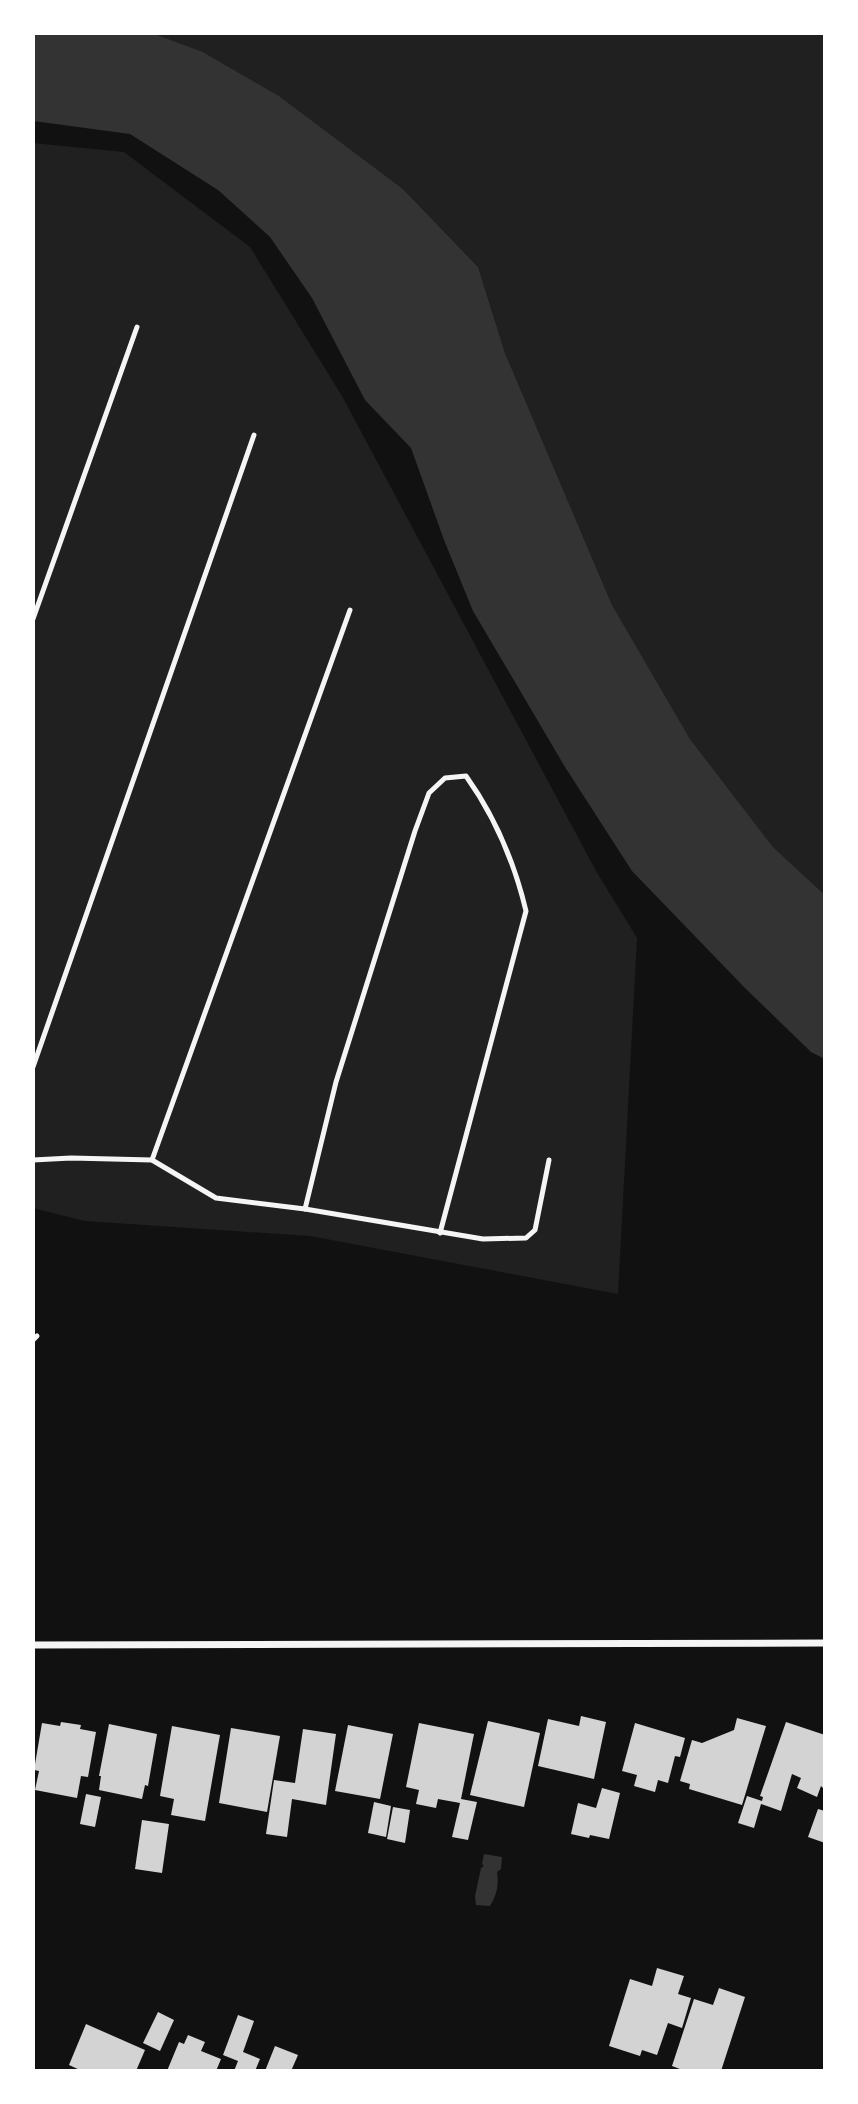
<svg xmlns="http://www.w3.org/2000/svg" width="858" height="2104" viewBox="0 0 858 2104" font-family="'Roboto Serif',serif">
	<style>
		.green { fill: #202020 }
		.water { fill: #333 }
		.building { fill: #d3d3d3 }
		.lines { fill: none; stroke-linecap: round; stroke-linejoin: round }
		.service { stroke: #f5f5f5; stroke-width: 5 }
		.minor { stroke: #f5f5f5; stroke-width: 7 }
	</style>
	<rect width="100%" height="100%" fill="#111"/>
	<g class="green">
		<polygon points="152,33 825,33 825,895 773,847 690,739 612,605 505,353 478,267 403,189 279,96 203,52"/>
		<polygon points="33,143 124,152 250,247 342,396 596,871 637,938 618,1294 310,1236 85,1221 33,1208"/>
	</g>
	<g class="water">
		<polygon points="33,33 152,33 203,52 279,96 403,189 478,267 505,353 612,605 690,739 773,847 825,895 825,1059 811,1052 744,987 632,871 565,767 473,611 444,540 411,448 365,400 312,298 270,237 218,190 130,134 33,121"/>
		<path d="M484,1854L502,1857L501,1869L497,1872C499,1885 497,1894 490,1906L476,1905L475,1896L481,1868L484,1866L482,1864Z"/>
	</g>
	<g class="building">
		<polygon points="581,1716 606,1722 594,1779 538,1766 548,1719 579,1726"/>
		<polygon points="737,1718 766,1726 742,1805 689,1789 690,1784 680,1781 692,1740 702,1743 734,1730"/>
		<polygon points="488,1721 540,1733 524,1807 470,1795"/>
		<polygon points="61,1722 81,1725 80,1729 96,1732 88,1777 81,1776 77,1798 35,1790 39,1771 34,1770 42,1723 60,1726"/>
		<polygon points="786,1722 825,1735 823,1788 821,1786 817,1797 797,1788 801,1778 792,1774 781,1811 761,1804 754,1828 738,1823 747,1796 762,1801 763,1797 760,1796"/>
		<polygon points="419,1723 474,1734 461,1799 477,1802 468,1840 452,1837 460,1803 438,1799 436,1808 416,1804 419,1790 406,1787"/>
		<polygon points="635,1723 685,1738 680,1757 675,1756 668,1783 658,1780 655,1792 634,1786 637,1775 622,1771"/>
		<polygon points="109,1724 157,1734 148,1786 145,1785 142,1799 99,1790 101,1776 99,1776"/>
		<polygon points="348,1725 393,1734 380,1799 335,1791"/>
		<polygon points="172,1726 220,1735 205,1821 171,1815 174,1799 160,1796"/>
		<polygon points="231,1728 280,1736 267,1812 219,1803"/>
		<polygon points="303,1729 336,1734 326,1805 292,1799 287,1837 266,1834 274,1780 295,1783"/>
		<polygon points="602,1788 620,1793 609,1839 590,1835 589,1838 571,1834 578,1803 596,1808"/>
		<polygon points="86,1794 101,1797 95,1827 80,1824"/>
		<polygon points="374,1802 391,1806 386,1837 368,1833"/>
		<polygon points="393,1807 410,1810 405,1843 387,1839"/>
		<polygon points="818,1809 825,1811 825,1843 808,1837"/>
		<polygon points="142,1820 169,1824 162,1873 135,1869"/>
		<polygon points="657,1968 684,1976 678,1994 691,1998 682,2028 668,2023 657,2055 642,2050 640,2056 609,2046 630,1979 652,1986"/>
		<polygon points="719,1988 745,1997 721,2071 685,2071 672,2066 694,1999 713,2005"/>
		<polygon points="158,2012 174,2020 160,2051 143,2043"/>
		<polygon points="238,2015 254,2021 243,2052 260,2059 255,2071 234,2071 238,2061 223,2055"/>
		<polygon points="86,2024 145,2050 136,2071 82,2071 69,2065"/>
		<polygon points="188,2035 205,2042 201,2051 221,2059 216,2071 167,2071 179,2042 184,2044"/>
		<polygon points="275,2046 298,2055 291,2071 265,2071"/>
	</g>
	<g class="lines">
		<g class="service">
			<polyline points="33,619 137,327"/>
			<polyline points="33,1067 254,435"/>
			<polyline points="33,1160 71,1158 152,1160 216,1198 305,1209 483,1239 526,1238 535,1230 549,1160"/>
			<polyline points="152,1160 350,610"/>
			<path d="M305,1209L336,1082L415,831L429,793L445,778L466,776C496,818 514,861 526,911L440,1233"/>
			<polyline points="33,1340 37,1336"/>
		</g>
		<polyline class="minor" points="33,1645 825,1643"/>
	</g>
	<rect width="858" height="2104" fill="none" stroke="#ffffff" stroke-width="70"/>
</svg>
